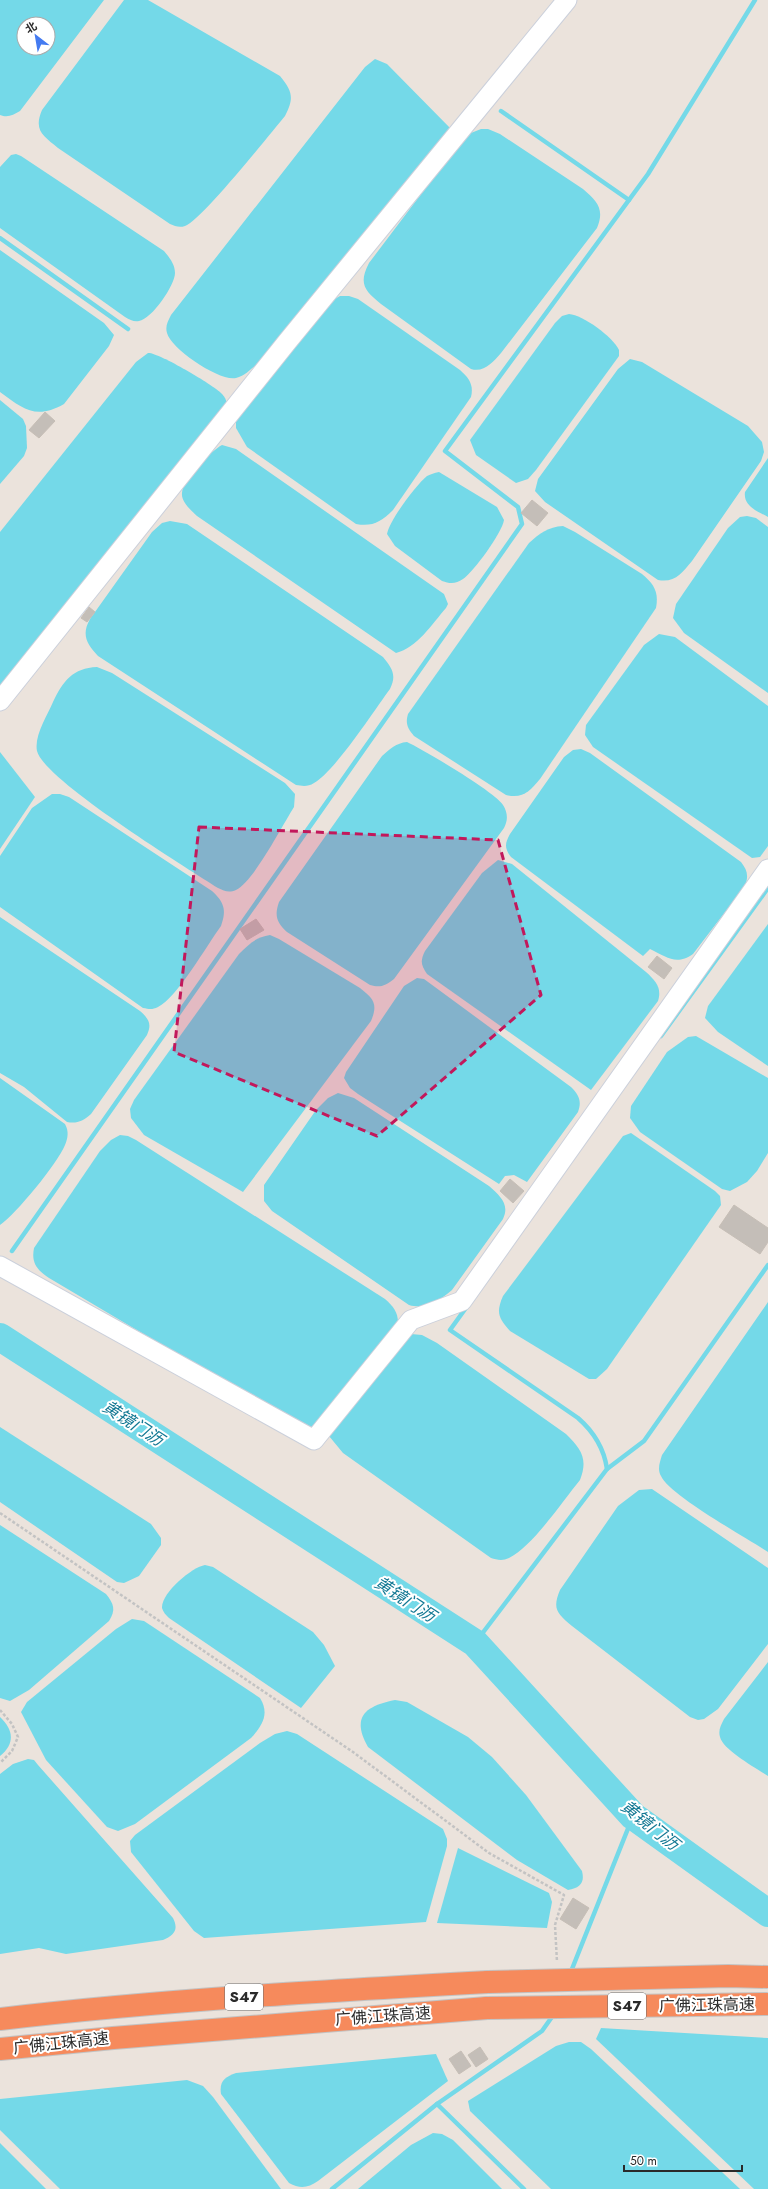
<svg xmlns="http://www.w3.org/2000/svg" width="768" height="2189" viewBox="0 0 768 2189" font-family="Jost,'Noto Sans SC',sans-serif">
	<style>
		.water { fill: #74d9e8; fill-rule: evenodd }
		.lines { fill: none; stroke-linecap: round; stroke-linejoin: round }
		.stream { stroke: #74d9e8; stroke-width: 4.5 }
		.river { stroke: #74d9e8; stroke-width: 28 }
		.building { fill: #c4beb8; stroke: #c6beb6 }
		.minor-casing { stroke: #cbd0db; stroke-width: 21 }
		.highway-casing { stroke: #c3c3c3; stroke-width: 24 }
		.path { stroke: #c3c3c3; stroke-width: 2.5; stroke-dasharray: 3 2; stroke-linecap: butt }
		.minor { stroke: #fff; stroke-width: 19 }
		.highway { stroke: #f68a5c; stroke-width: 22 }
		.highway-bridge-casing { stroke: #c3c3c3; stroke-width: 24; stroke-linecap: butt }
		.highway-bridge { stroke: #f68a5c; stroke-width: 22 }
		.marked { fill: #c2185b; fill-opacity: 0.2; stroke: #c2185b; stroke-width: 3; stroke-dasharray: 8 5; stroke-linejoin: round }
		.labels { text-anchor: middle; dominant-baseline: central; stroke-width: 4; stroke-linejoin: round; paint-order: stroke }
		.shield { fill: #fff; stroke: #6a6a6a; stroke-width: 1 }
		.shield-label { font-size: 15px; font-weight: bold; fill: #2a2a2a }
		.street-label { font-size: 16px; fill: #2a2a2a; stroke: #fff }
		.water-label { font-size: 17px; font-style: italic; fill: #147994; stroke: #fff }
	</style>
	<rect width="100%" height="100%" fill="#ebe3dc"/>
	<g class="water">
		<path d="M0,0H104L20,111C13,115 8,118 0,115ZM24,24H48V48H24Z"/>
		<path d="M124,0H148L280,76C293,92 294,98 285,116C270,134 200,222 185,226C179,228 175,226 170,224L58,148C44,136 33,131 42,110Z"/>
		<path d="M375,59L387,64L452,130L385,220L257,364C251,369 245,376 236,378C220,382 171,349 167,333C165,326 168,321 171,315L365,67Z"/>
		<path d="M481,129H488L500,134L583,189C597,201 605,209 597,228L501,353C493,362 484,373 471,369L381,304C365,291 358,284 369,263L459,144L471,133Z"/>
		<path d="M16,154L21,156L164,251C169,257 175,264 175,273C175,285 152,319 139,321C134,322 130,320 125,317L0,228V167L11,155Z"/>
		<path d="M0,250L104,323L114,335L109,346L64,404C36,420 23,409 0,392Z"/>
		<path d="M340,296H349L358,299L460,370C469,378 474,385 471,397L393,510C381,522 372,527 356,524L247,447L236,428V419L330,302Z"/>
		<path d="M569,314C583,315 613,337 619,350V356L536,470L528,479L516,483L476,455L470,440L555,323L562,316Z"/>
		<path d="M148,353C158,352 213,385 221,393C226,398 227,402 227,407L0,695V532L136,362Z"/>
		<path d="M630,359L642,362L748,426L762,442L764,452L761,461L692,561C682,573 675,583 658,580L545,502L535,491L538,479L618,369Z"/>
		<polygon points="0,400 23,419 26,426 27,448 24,456 0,484"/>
		<path d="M222,445L236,449L444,594L448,604L446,608C432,624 417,648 396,653L197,516C191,510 181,502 182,493C183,479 211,451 222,445Z"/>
		<path d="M768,458V517C757,511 743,506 745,492Z"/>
		<path d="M439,472L497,507L504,520C502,533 474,571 463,579C456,584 450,584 442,581L395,546L387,534C389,521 416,485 427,476C431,474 434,473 439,472Z"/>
		<polygon points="747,516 756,518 768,527 768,693 684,633 673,618 676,604 728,528 740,517"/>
		<path d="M170,521L187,524L383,657C392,668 397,675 390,689C373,712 336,770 314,783C308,787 302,786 296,785L98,656C87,644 81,635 90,619L152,532L162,523Z"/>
		<path d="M563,526L575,532L642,574C654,584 659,592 656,608L540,779C530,791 523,799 506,795L414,736C408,729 405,724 408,714L529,543C540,533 548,527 563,526Z"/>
		<polygon points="659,634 675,637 768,706 768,846 760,857 752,858 593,747 585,735 586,725 644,645"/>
		<path d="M97,667L112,673L285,783L295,794L294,807C282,826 254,881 236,890C229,893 224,891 218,888C187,868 44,780 37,751C34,736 47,716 53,702C63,681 73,668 97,667Z"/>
		<path d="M407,742C424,750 495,792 503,805C508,813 508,820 504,828L394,979C385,986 380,988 370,985L287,932C277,923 274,916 279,902L382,756C390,749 396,743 407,742Z"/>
		<path d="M581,749L590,753L741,862C747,870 749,875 745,886L693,954C676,966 667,957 650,949L643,956L511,857C504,848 505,843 510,834L564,757L573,750Z"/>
		<polygon points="0,752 35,797 0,849"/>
		<path d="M52,794H60L69,797L212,891C224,902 227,910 221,926C207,945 177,998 158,1007C152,1010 149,1009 143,1008L0,907V856L32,808Z"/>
		<path d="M498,860L512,864L646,972C656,981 662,988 658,1001L591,1090L427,974C421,965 420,961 425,951L482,873Z"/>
		<path d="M0,917L140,1011C149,1019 152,1024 147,1035L91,1114C83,1121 77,1124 67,1122L24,1087L0,1073Z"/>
		<polygon points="768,924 768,1066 718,1032 705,1018 708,1006"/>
		<path d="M270,935L279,939L360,988C374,999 378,1004 371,1021L243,1192L144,1135L131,1118L130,1109L134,1100L239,954C249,944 256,937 270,935Z"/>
		<path d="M417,978L424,979L571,1087C579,1095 582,1101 578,1112L527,1182L514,1175L505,1176L499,1184L358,1094L350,1088L344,1078L346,1072L404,986Z"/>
		<polygon points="696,1036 768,1078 768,1153 757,1171 747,1182 730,1191 722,1189 640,1132 630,1118 631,1106 667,1052 688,1037"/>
		<path d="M0,1078L65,1124C69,1131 68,1138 65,1145C57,1164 16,1214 0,1225Z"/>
		<path d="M338,1093L354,1098L489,1186C500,1196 510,1204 503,1219L452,1290C439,1301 426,1310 409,1305L272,1211L264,1201V1185L316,1110L328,1098Z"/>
		<path d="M631,1133L715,1191L720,1196L721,1205L607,1369L596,1379H589L510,1331C498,1318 496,1312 503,1296L623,1136Z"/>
		<path d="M120,1135L128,1136L136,1140L385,1299C393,1306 398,1312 398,1323L317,1425L308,1428L297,1425L49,1278C37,1270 31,1263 34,1248L100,1151L111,1140Z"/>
		<path d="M768,1302V1552C747,1538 669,1495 661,1476C657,1469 660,1462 662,1455Z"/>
		<path d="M411,1334L422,1335L437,1343L566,1434C582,1450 588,1459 580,1480C562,1502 532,1547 509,1558C503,1561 497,1560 491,1558L343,1453L329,1436L330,1429Z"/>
		<polygon points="0,1427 151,1524 161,1538 161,1545 139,1576 124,1583 117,1582 0,1502"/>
		<path d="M652,1489L768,1568V1644L718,1709L704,1719L698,1720L690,1717L572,1626C557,1613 552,1609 560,1590L618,1506L639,1490Z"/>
		<path d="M0,1525L106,1594C114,1604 116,1610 109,1621L29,1690L10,1701L0,1698Z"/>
		<path d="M205,1565L213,1567L313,1632L324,1645L335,1666L301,1708L169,1618C166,1615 163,1612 162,1608C161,1593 192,1567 205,1565Z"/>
		<path d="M132,1619L144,1621L260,1698C270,1714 262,1726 251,1738L135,1824L118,1831L107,1827L46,1760L21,1712L27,1702L116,1629Z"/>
		<path d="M768,1662V1776C756,1768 723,1750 720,1737C718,1730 721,1725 724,1719Z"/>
		<path d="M395,1700L407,1702L468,1737L492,1757L526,1795L582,1871C585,1883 580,1888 568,1890L517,1860L368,1747C351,1717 365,1706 395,1700Z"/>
		<path d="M0,1717C14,1730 15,1744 0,1756Z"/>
		<polygon points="287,1731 297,1734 443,1829 447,1839 447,1846 426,1922 204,1938 194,1931 131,1852 130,1841 135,1835 260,1743 275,1734"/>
		<path d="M28,1759L34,1760L38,1765L173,1918C179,1930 174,1935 163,1940L66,1954L39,1948L0,1954V1774L13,1764Z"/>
		<polygon points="458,1848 549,1893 552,1902 547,1928 437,1923"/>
		<polygon points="601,2028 768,2038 768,2189 754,2189 596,2039"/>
		<polygon points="569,2042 581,2042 591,2049 740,2189 551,2189 470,2111 468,2101 556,2046"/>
		<path d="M436,2054L448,2081L318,2181C308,2188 300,2189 289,2183L221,2094C219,2081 225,2077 236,2073Z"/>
		<polygon points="187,2080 203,2086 213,2097 281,2189 60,2189 0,2130 0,2099"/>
		<polygon points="433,2133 442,2134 453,2140 502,2189 358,2189 411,2145"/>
		<polygon points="0,2143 46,2189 0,2189"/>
	</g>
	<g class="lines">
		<g class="stream">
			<polyline points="501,111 629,200"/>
			<polyline points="0,238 128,329"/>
			<polyline points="661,1036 768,888"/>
			<polyline points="12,1251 522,524 518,507 445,451 648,174 755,0"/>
			<path d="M468,1305L450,1330L578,1418C594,1432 604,1448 607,1469"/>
			<polyline points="475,1643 607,1469 644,1441 768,1265"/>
			<polyline points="570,1974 633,1816"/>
			<polyline points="437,2104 524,2189"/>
			<polyline points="332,2189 437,2104 542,2031 554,2014"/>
		</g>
		<polyline class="river" points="0,1337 475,1643 633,1816 768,1913"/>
	</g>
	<g class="building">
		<polygon points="45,412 55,421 39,438 29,430"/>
		<polygon points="532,500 548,513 537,526 521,513"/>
		<polygon points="89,607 95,612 87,622 81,618"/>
		<polygon points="256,919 264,930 247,940 240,929"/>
		<polygon points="657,956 672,968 664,979 648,967"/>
		<polygon points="510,1179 524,1191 513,1203 500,1191"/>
		<polygon points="734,1205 768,1228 768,1242 760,1254 719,1227"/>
		<polygon points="573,1898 589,1908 576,1929 560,1919"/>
		<polygon points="480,2047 488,2059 476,2067 468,2055"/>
		<polygon points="461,2051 471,2066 459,2074 449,2059"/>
	</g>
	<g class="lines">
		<defs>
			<g id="minor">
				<polyline points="0,701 287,342 567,0"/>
				<polyline points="0,1266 314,1440 411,1320 462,1301 768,869"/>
			</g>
			<g id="highway">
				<path d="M0,2019C162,2000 325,1991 488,1982"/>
				<polyline points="0,2049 113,2038 487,2008"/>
			</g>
		</defs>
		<use href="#minor" class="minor-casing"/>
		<use href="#highway" class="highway-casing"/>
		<g class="path">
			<polyline points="0,1513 353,1752 489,1853 564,1895 555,1925 557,1962"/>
			<polyline points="0,1710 12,1724 18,1737 12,1751 0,1763"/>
		</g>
		<use href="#minor" class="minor"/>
		<use href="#highway" class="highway"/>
		<defs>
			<g id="highway-bridge">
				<polyline points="488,1982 728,1976 768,1977"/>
				<polyline points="487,2008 768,2004"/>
			</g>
		</defs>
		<use href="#highway-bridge" class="highway-bridge-casing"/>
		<use href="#highway-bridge" class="highway-bridge"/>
	</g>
	<path class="marked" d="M199,827L498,840L541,995L377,1136L174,1052Z"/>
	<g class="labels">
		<g class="shield">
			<rect x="225" y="1984" width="38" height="26" rx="3"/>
			<rect x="608" y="1993" width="38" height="26" rx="3"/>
		</g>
		<g class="shield-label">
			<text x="244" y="1997">S47</text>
			<text x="627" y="2006">S47</text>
		</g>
		<g class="street-label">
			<text transform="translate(707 2005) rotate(-1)">广佛江珠高速</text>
			<text transform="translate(383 2016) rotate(-4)">广佛江珠高速</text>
			<text transform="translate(61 2043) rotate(-6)">广佛江珠高速</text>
		</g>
		<g class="water-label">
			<text transform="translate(133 1423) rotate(33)">黄镜门沥</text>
			<text transform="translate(405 1599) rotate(33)">黄镜门沥</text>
			<text transform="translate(650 1825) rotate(39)">黄镜门沥</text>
		</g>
	</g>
	<g transform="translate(36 36) rotate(329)"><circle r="19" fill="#ffffff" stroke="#aaaaaa"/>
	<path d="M0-3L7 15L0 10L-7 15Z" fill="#447bf1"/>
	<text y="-6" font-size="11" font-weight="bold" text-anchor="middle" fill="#2a2a2a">北</text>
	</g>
	<path d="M624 2165v6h118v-6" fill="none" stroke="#2a2a2a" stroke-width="2"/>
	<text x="630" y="2165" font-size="12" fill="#2a2a2a" stroke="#ffffff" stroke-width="3" paint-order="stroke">50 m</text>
</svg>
